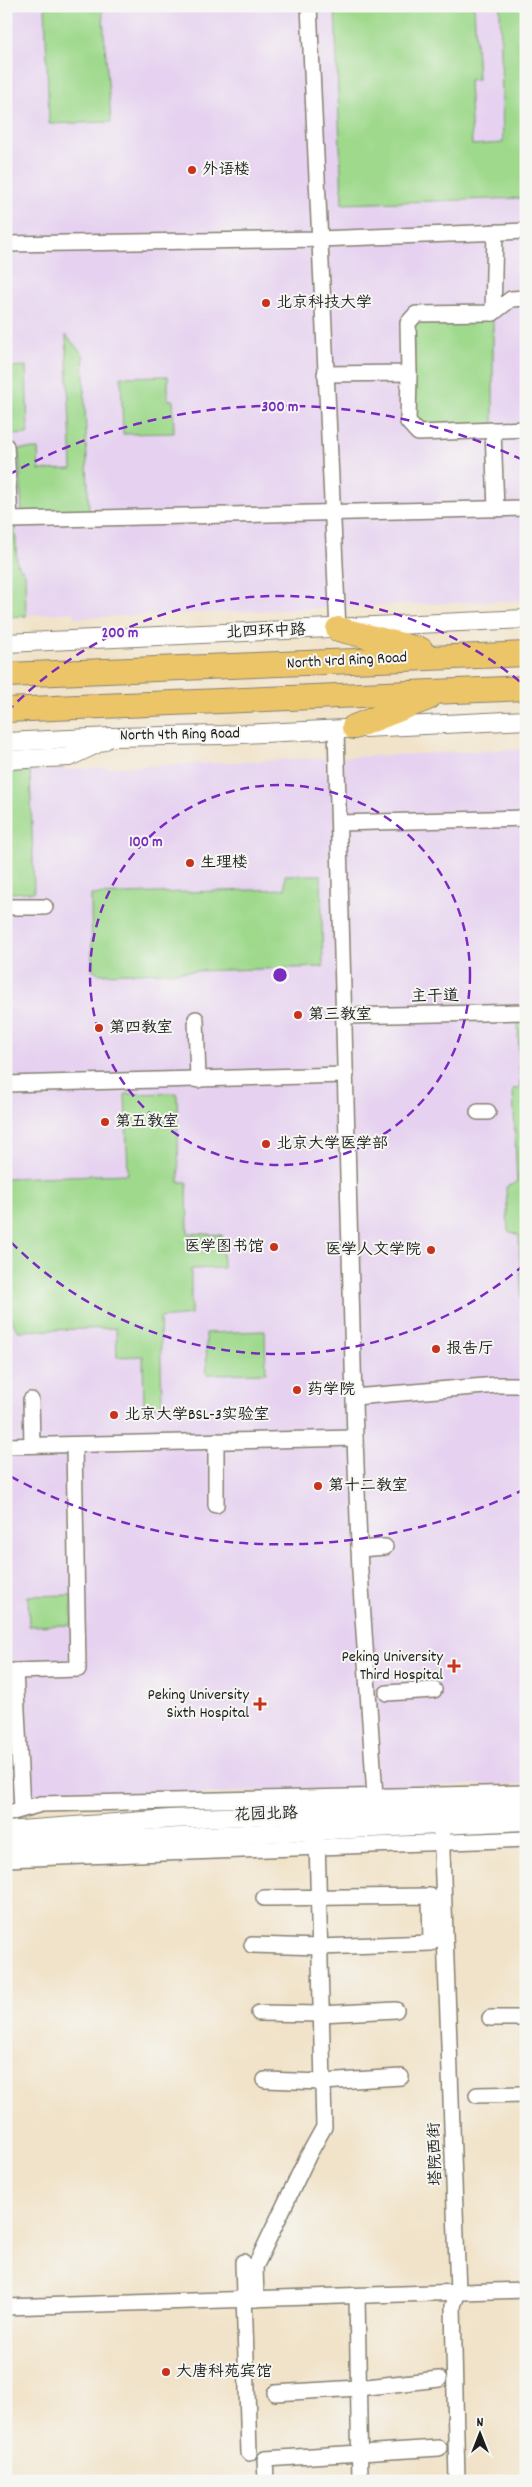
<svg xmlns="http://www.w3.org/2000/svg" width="532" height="2487" viewBox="0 0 532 2487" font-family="Dekko,'LXGW WenKai TC',sans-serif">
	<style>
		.built { fill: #e6d2f0 }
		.green { fill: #9fd98c; stroke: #5e7a54 }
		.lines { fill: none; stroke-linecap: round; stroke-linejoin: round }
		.minor-casing { stroke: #868072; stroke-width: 18 }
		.tertiary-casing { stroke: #868072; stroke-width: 20 }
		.trunk-casing { stroke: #868072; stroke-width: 26 }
		.minor { stroke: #fff; stroke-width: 15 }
		.tertiary { stroke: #fff; stroke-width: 18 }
		.trunk { stroke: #edc569; stroke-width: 24 }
		.ring { fill: none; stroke: #7b2cbf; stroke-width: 2.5; stroke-dasharray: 9 6 }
		.poi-dot { fill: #c8321e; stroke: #f6f6f2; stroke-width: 2 }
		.labels { text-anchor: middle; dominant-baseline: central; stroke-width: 4; stroke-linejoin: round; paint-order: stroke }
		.poi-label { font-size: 16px; fill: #1c1c1c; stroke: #f6f6f2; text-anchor: start }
		.street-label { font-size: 16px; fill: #1c1c1c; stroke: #f6f6f2 }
		.centre { fill: #7b2cbf; stroke: #f6f6f2; stroke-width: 2.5 }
		.ring-label { font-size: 15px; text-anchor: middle; font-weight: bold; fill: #7b2cbf; stroke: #f6f6f2; stroke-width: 4; stroke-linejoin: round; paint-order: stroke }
	</style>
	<rect width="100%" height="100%" fill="#f6f6f2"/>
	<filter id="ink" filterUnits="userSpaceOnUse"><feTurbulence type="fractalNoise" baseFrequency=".02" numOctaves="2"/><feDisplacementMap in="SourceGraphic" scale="10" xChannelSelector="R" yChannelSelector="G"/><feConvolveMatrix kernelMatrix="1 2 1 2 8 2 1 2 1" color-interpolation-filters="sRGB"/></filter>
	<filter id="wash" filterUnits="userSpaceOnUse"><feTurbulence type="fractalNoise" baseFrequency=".0096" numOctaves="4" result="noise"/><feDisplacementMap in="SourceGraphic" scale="20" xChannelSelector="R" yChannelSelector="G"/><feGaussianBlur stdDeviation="1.12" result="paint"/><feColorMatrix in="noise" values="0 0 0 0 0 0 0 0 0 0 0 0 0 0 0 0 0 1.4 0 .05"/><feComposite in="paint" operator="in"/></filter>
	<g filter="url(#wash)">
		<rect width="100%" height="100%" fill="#f1e3c9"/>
		<g class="built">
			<polygon points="6,6 526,6 526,600 75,618 74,612 6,617"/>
			<polygon points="526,749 526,1784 391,1786 14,1802 12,1782 6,1782 6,893 34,892 30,771"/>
		</g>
		<g class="green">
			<polygon points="45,6 102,6 111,122 49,124"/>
			<polygon points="335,6 474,6 478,79 469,80 472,145 503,143 500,6 526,6 526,198 342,204"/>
			<polygon points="493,313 493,430 418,433 408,422 416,314"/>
			<polygon points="66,335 83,355 89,513 22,515 19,449 38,449 39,470 72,469"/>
			<polygon points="26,366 28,434 13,435 11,367"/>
			<polygon points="168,376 168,400 173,400 174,433 123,434 121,377"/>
			<polygon points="6,524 15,524 17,564 25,573 26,616 6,617"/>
			<polygon points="30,771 34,892 6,893 6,772"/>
			<polygon points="285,875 321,875 323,967 100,974 92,969 91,895 285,889"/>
			<polygon points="518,1021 526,1021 526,1331 523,1331 519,1235 508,1231 506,1187 517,1182 513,1089 520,1088"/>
			<polygon points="177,1093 179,1182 187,1182 188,1233 222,1235 223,1268 191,1269 191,1315 160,1318 162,1406 144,1407 143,1356 117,1357 116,1328 18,1331 7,1312 6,1178 128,1174 125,1094"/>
			<polygon points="265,1331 266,1373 207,1374 206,1333"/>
			<polygon points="72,1595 72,1625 29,1626 28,1596"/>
		</g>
	</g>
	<g filter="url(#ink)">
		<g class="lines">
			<defs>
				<g id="minor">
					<polyline points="309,6 338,629"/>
					<polyline points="6,244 319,239 526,231"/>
					<polyline points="493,313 495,232"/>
					<polyline points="409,373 408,422 418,433 526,429"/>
					<polyline points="325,374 409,373 408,323 416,314 493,313 511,299 526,298"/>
					<polyline points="493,430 496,509"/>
					<polyline points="6,446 10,520 526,508"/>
					<polyline points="336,729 355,1438 360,1572 376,1811"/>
					<polyline points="339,823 526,818"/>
					<polyline points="6,907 45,907"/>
					<polyline points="345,1016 526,1012"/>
					<polyline points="196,1019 198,1080"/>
					<polyline points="6,1084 346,1075"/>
					<polyline points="478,1112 488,1112"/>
					<polyline points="354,1397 497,1385 526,1385"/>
					<polyline points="31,1400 32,1445"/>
					<polyline points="216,1441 216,1505"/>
					<polyline points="6,1446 355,1438"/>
					<polyline points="359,1549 385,1547"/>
					<polyline points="15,1671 78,1669 74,1445"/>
					<polyline points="6,1672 15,1671 22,1809"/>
					<polyline points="387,1693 434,1690"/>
					<polyline points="6,1814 41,1804 526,1793"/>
					<polyline points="441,1824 458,2292 453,2306 457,2481"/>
					<polyline points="6,1859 526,1839"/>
					<polyline points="252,1945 320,1947 431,1943 430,1896 264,1898"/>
					<polyline points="259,2013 321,2014 396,2010"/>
					<polyline points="490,2018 526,2018"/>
					<polyline points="265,2080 323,2082 401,2077"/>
					<polyline points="477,2095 526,2094"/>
					<polyline points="243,2262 249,2453"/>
					<polyline points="357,2296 360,2481"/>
					<polyline points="256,2299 255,2267 308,2156 324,2127 317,1837"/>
					<polyline points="6,2307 526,2290"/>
					<polyline points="275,2393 358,2388 439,2379"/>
					<polyline points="266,2481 265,2459 439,2448"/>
				</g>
				<g id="tertiary">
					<polyline points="6,643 526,619"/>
					<polyline points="6,742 112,737 223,735 526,720"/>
					<polyline points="6,760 69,757 105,740"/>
					<polyline points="6,1831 170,1819 526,1805"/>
					<polyline points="6,1845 526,1821"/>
				</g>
				<g id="trunk">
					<polyline points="338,629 421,650"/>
					<polyline points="6,675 526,654"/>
					<polyline points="6,710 526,688"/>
					<polyline points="354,727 428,698"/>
				</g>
			</defs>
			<use href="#minor" class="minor-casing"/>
			<use href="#tertiary" class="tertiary-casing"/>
			<use href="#trunk" class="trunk-casing"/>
			<use href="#minor" class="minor"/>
			<use href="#tertiary" class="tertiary"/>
			<use href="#trunk" class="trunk"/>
		</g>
	</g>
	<g class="ring">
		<circle cx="280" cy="975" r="190"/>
		<path d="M524 1265A379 379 0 0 1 7 1238M7 712A379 379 0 0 1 524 685"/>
		<path d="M525 1489A569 569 0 0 1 8 1475M8 475A569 569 0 0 1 525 461"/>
	</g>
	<g class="poi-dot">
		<circle cx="192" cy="170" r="5"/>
		<circle cx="266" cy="303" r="5"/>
		<circle cx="190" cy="863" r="5"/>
		<circle cx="298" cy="1015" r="5"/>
		<circle cx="99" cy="1028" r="5"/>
		<circle cx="105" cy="1122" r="5"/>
		<circle cx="266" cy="1144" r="5"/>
		<circle cx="274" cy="1247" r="5"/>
		<circle cx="431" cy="1250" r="5"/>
		<circle cx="436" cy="1349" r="5"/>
		<circle cx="297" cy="1390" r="5"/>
		<circle cx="114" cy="1415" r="5"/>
		<circle cx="318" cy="1486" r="5"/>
		<path d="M451.5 1658.5h5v5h5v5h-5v5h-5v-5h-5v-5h5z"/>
		<path d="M257.5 1696.5h5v5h5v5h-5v5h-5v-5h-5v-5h5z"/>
		<circle cx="166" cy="2372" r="5"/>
	</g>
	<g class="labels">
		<g class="poi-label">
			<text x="202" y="170">外语楼</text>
			<text x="276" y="303">北京科技大学</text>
			<text x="200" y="863">生理楼</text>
			<text x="308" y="1015">第三教室</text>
			<text x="109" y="1028">第四教室</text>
			<text x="115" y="1122">第五教室</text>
			<text x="276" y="1144">北京大学医学部</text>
			<text x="264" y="1247" text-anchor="end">医学图书馆</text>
			<text x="421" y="1250" text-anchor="end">医学人文学院</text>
			<text x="446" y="1349">报告厅</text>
			<text x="307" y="1390">药学院</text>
			<text x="124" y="1415">北京大学BSL-3实验室</text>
			<text x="328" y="1486">第十二教室</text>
			<text x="443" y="1657" text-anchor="end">Peking University<tspan x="443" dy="18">Third Hospital</tspan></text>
			<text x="249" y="1695" text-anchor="end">Peking University<tspan x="249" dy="18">Sixth Hospital</tspan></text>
			<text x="176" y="2372">大唐科苑宾馆</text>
		</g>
		<g class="street-label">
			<text transform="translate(266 632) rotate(-2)">北四环中路</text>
			<text transform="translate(347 661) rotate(-3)">North 4rd Ring Road</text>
			<text transform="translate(180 735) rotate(-1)">North 4th Ring Road</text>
			<text transform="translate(435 997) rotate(-1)">主干道</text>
			<text transform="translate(266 1815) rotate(-2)">花园北路</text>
			<text transform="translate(436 2154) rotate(-92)">塔院西街</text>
		</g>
	</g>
	<circle cx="280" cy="975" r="8" class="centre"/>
	<g class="ring-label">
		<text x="280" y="411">300 m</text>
		<text x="120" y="637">200 m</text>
		<text x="146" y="846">100 m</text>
	</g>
	<rect width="532" height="2487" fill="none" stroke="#f6f6f2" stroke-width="25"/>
	<g transform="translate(480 2434)" stroke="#f6f6f2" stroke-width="4" paint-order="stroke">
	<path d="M0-4L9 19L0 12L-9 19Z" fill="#1c1c1c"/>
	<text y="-8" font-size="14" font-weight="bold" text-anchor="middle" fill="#1c1c1c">N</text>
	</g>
</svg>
